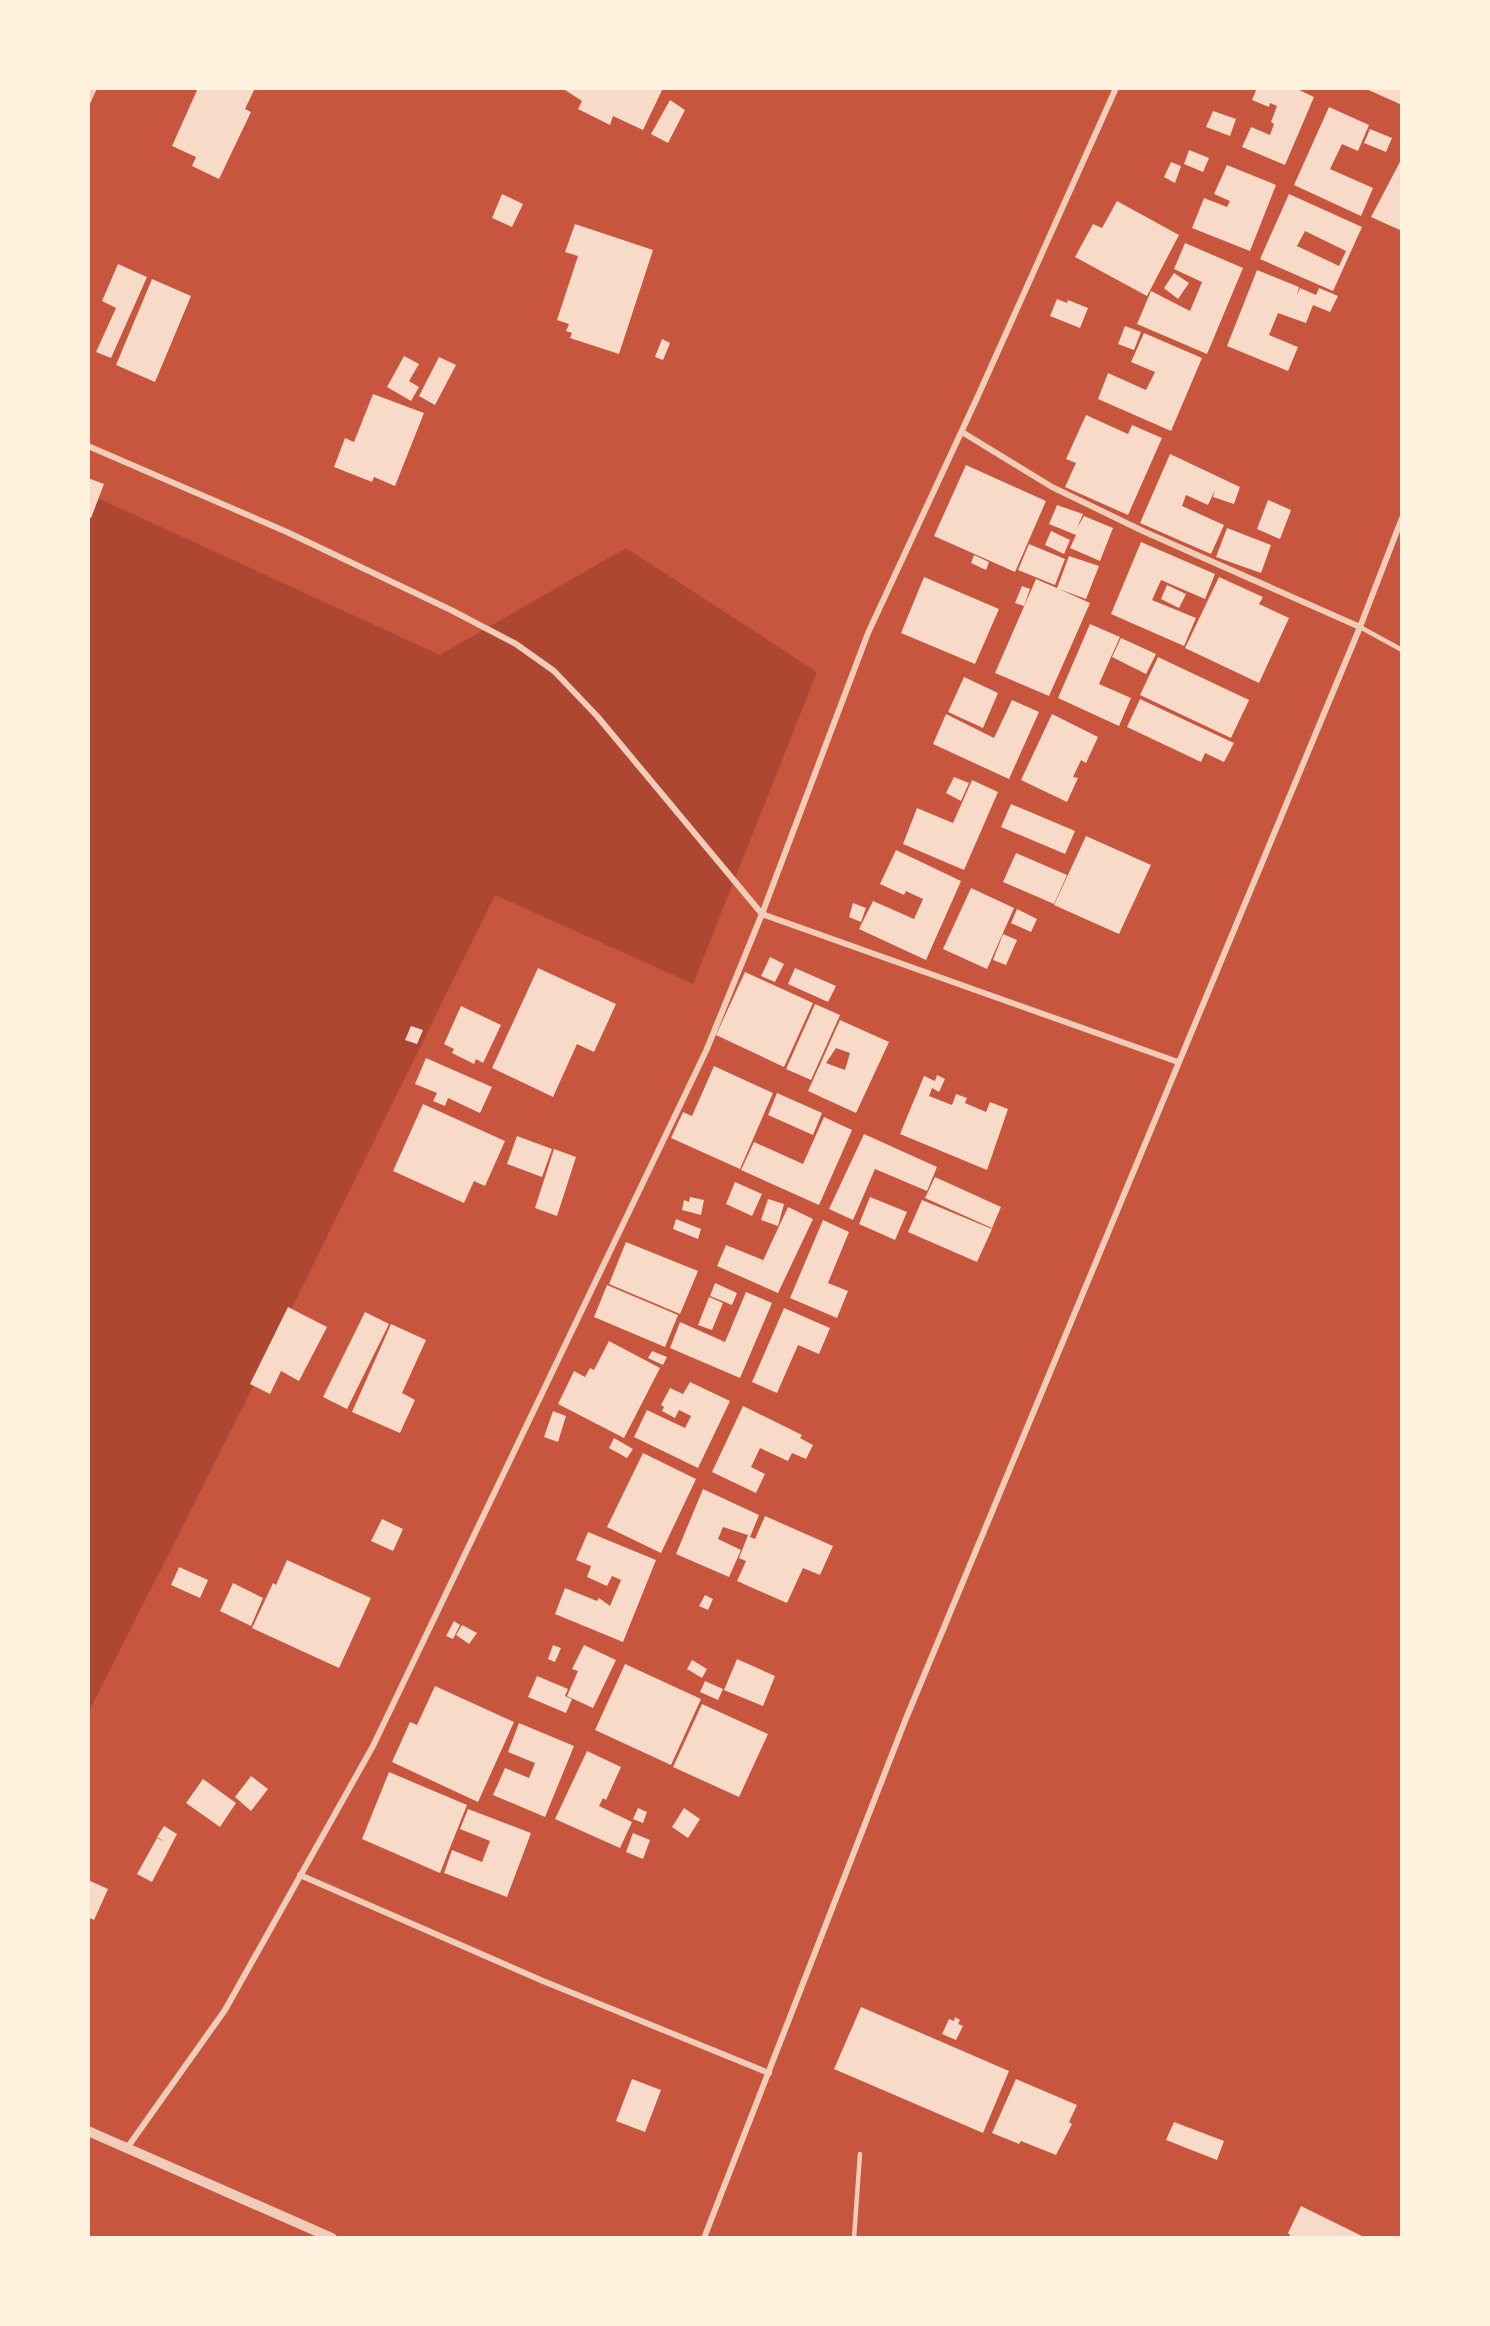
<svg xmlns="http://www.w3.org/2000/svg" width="1490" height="2326" viewBox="0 0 1490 2326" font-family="'PT Sans',sans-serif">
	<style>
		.green { fill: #ae4732 }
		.building { fill: #f7dbc8; fill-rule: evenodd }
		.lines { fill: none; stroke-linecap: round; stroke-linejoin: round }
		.service { stroke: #f1ccb7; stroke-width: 4.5 }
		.minor { stroke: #f1ccb7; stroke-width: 6 }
		.tertiary { stroke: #f1ccb7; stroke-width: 10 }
	</style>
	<rect width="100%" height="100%" fill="#c8553d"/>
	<polygon class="green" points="89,494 440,655 626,548 817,672 693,984 495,895 248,1397 89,1711"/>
	<g class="building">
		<polygon points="198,88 255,88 245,109 251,112 219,179 192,166 196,157 172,146"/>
		<polygon points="562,88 663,88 643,130 613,116 610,125 578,109 582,101"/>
		<polygon points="1257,88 1295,88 1314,97 1285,165 1242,147 1251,127 1270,135 1274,124 1271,122 1277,106 1270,103 1269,107 1252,100"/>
		<polygon points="1364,88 1402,88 1402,105"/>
		<polygon points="670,100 685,110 668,143 651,134"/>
		<polygon points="1329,107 1369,125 1358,151 1342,144 1330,169 1373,188 1361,216 1294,185"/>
		<polygon points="1213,111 1236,119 1230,136 1206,127"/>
		<polygon points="1370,129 1392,138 1386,152 1364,143"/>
		<polygon points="1189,150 1209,158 1203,172 1184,164"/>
		<polygon points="1402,158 1402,231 1371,217"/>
		<polygon points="1171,162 1181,166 1175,183 1164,177"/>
		<polygon points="1227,165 1276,185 1250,251 1192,228 1204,198 1227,207 1230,201 1214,194"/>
		<polygon points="502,194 523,204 512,227 492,218"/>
		<path d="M1289,194L1362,227L1333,291L1260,259ZM1305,231L1346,251L1339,266L1297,246Z"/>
		<polygon points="1117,201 1179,235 1147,296 1075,257 1093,224 1102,228"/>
		<polygon points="575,224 653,250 619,354 570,338 572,333 566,331 569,324 557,320 578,256 565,252"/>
		<polygon points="1185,243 1243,268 1207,354 1137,324 1151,291 1190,311 1202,282 1174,269"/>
		<polygon points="118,264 147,277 111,358 96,352 116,308 102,301"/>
		<polygon points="1257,270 1299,287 1297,295 1300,288 1316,295 1319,288 1338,296 1330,312 1313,305 1306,323 1278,313 1269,335 1298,347 1288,371 1227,346"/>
		<polygon points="1174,273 1189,283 1178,299 1164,288"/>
		<polygon points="152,279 191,296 155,382 116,365"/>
		<polygon points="1057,299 1067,303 1068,300 1088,308 1080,328 1050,316"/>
		<polygon points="1125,326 1141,332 1134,350 1118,344"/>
		<polygon points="1144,333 1202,358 1171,431 1098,399 1108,373 1146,390 1155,372 1131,362"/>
		<polygon points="662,339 670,343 663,360 655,357"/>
		<polygon points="404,356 419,364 409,381 419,387 411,401 387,387"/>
		<polygon points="439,357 456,365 435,405 419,396"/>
		<polygon points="373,394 424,413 395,486 374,477 372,482 334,467 345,438 354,442"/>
		<polygon points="1086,415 1128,434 1132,425 1162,438 1128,515 1065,487 1076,463 1066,459"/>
		<polygon points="1170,454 1240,487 1234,504 1213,497 1215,490 1208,505 1186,495 1182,506 1224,525 1211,554 1140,523"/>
		<polygon points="966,465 1046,501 1015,572 934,536"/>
		<polygon points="88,478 104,484 91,518 88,517"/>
		<polygon points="1268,500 1291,510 1280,539 1257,529"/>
		<polygon points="1057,505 1083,514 1077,528 1084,516 1113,528 1100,561 1070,548 1076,535 1049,524"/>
		<polygon points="1227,528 1271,545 1261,573 1216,557"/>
		<polygon points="1051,531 1070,540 1064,554 1045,545"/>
		<polygon points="1141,542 1215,574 1205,599 1161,580 1152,600 1196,618 1184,646 1111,614"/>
		<polygon points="1029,544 1065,559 1055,585 1018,570"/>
		<polygon points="974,555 989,562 986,570 971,563"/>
		<polygon points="1069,556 1099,566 1086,599 1059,589 1090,603 1049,696 995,673 1036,579 1057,588"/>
		<polygon points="924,577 999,609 975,664 901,633"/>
		<polygon points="1219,577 1263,597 1259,604 1289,618 1259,683 1185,648"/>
		<polygon points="1167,585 1186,594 1179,608 1161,599"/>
		<polygon points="1022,586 1030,589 1024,606 1015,603"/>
		<polygon points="1090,624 1120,637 1099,684 1131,698 1119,726 1058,698"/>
		<polygon points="1121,638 1156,654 1146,674 1112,657"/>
		<polygon points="1158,657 1249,700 1231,738 1140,695"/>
		<polygon points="964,677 998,693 983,728 948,712"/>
		<polygon points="1140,699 1234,743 1224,762 1205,753 1201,762 1127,727"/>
		<polygon points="1012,700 1039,712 1009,779 933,744 946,714 994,738"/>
		<polygon points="1052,714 1098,737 1086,763 1081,760 1073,777 1078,778 1067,802 1021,780"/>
		<polygon points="954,777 969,783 961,801 946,793"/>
		<polygon points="972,780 998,792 964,870 903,844 917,808 953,823"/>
		<polygon points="1011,804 1075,831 1065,854 1001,827"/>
		<polygon points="1086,836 1151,865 1119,934 1054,905"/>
		<polygon points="896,850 961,881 926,960 859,929 873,901 914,919 923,899 906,891 904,895 880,884"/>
		<polygon points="1016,853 1067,875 1054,904 1003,882"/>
		<polygon points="971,888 1014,908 987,969 943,949"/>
		<polygon points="853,903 866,908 861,922 849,917"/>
		<polygon points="1017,909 1037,919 1031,932 1011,923"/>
		<polygon points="1003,934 1017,940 1006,965 993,960"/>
		<polygon points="770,957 784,964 775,982 761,976"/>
		<polygon points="538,968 616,1004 594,1052 577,1044 553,1097 492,1068"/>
		<polygon points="795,968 836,986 828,1002 788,984"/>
		<polygon points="745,972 813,1003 784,1067 716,1035"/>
		<polygon points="815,1004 840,1015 811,1080 786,1069"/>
		<polygon points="461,1006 501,1025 483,1063 476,1059 474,1064 452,1053 454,1049 444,1044"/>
		<path d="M840,1020L889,1042L856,1113L808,1091ZM836,1048L850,1053L845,1070L826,1063Z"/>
		<polygon points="411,1026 423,1030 417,1044 405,1040"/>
		<polygon points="426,1058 492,1087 480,1113 448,1098 445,1106 433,1101 437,1093 415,1084"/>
		<polygon points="714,1066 773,1093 740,1169 671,1138 683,1112 692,1116"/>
		<polygon points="937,1075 945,1079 939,1092 932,1088 929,1096 952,1105 956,1094 967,1098 965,1103 986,1112 990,1102 1008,1109 987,1170 900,1134 924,1076 935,1081"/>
		<polygon points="777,1093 822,1113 813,1135 768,1115"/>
		<polygon points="423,1104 505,1141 485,1186 474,1181 464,1203 393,1171"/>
		<polygon points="824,1117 852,1130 819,1205 741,1170 754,1142 803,1164"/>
		<polygon points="864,1134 937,1167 927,1191 875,1169 853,1220 829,1209"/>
		<polygon points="517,1136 552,1149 542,1177 507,1164"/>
		<polygon points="554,1149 576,1157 557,1216 535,1208"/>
		<polygon points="935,1177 1001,1207 992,1228 925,1198"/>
		<polygon points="735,1182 762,1194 752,1216 726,1204"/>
		<polygon points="690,1197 704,1200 701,1215 682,1210 684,1200 689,1202"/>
		<polygon points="870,1197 907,1212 895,1240 859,1224"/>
		<polygon points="768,1199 784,1204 778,1226 761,1220"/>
		<polygon points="922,1200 992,1229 977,1262 908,1232"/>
		<polygon points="788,1207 813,1219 778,1293 717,1266 726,1245 763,1260 760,1267"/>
		<polygon points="676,1219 701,1229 698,1239 673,1229"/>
		<polygon points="823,1220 849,1232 828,1283 848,1291 837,1318 790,1298"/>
		<polygon points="626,1242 698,1271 680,1314 609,1284"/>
		<polygon points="715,1283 737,1293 732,1305 710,1296"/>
		<polygon points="607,1285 678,1315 665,1347 594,1317"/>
		<polygon points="746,1292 772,1303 740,1378 670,1348 680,1322 725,1342"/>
		<polygon points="709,1297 723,1303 712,1330 698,1325"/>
		<polygon points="288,1307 327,1327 299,1381 281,1371 270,1394 250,1384"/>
		<polygon points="784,1308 830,1328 819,1354 798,1345 777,1393 752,1382"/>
		<polygon points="365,1312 389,1324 347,1409 323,1397"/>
		<polygon points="391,1324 426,1340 402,1393 415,1400 400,1433 352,1412"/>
		<polygon points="609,1341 660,1368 624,1438 558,1404 574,1371 585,1377 590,1368 594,1370"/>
		<polygon points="652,1351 667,1357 663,1365 648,1358"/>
		<polygon points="690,1382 730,1401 698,1468 634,1437 647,1410 685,1428 691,1416 679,1410 675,1418 662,1411 664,1407 661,1405 670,1388 683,1394"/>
		<polygon points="743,1406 802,1435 800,1438 813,1445 806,1459 792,1453 788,1461 760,1448 751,1467 765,1474 756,1493 712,1472"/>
		<polygon points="553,1411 566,1416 558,1442 544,1437"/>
		<polygon points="614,1438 633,1449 627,1458 609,1448"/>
		<polygon points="643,1453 696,1479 661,1553 607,1527"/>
		<polygon points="703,1489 759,1515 750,1537 755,1539 765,1516 833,1546 820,1575 803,1568 787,1603 737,1581 746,1561 739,1558 748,1535 723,1527 718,1539 741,1550 729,1577 676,1554"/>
		<polygon points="382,1519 403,1529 393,1551 371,1541"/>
		<polygon points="588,1532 656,1560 623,1642 555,1614 565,1588 597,1601 599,1598 610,1606 621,1580 612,1576 607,1586 587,1577 591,1566 576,1560"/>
		<polygon points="287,1560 371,1598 339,1668 252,1628 273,1583 276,1585"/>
		<polygon points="179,1567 208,1580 200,1598 171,1585"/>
		<polygon points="233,1583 263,1598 251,1626 220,1611"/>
		<polygon points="705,1595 713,1599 708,1610 699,1606"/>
		<polygon points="454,1621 460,1625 453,1639 446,1636"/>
		<polygon points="462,1625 477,1633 469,1644 456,1635"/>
		<polygon points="553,1645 561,1648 555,1662 548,1659"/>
		<polygon points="584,1645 616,1660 593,1708 567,1696 578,1671 572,1669"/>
		<polygon points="737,1659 775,1676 763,1706 724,1690"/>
		<polygon points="692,1660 707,1669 702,1678 687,1669"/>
		<polygon points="625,1664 701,1699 671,1765 595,1730"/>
		<polygon points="537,1676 568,1689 565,1696 572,1699 566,1713 528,1697"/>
		<polygon points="705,1681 723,1689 718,1700 700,1692"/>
		<polygon points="435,1686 514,1722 478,1802 392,1762 410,1722 417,1725"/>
		<polygon points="702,1704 768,1734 739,1797 673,1767"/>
		<polygon points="519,1723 574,1746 545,1817 493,1795 505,1768 529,1778 535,1763 508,1752"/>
		<polygon points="587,1751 621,1767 606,1800 603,1798 599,1806 632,1822 620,1848 555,1819"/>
		<polygon points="389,1772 467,1805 440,1873 362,1839"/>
		<polygon points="251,1776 268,1789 251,1811 235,1797"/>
		<polygon points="203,1779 236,1803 220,1827 186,1803"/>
		<polygon points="638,1808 647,1812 643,1823 633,1819"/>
		<polygon points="684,1808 700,1819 688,1838 672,1827"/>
		<polygon points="468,1809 531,1833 507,1897 444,1873 452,1850 482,1862 490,1841 460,1829"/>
		<polygon points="164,1826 177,1834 152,1882 137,1874 157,1838 165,1842 157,1837"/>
		<polygon points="633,1833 650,1840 643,1859 626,1852"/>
		<polygon points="88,1880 108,1889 94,1920 88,1917"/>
		<polygon points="861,2007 1009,2071 983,2133 834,2069"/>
		<polygon points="955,2017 960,2020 958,2024 963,2026 956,2040 942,2034 949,2019 954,2021"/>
		<polygon points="632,2079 661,2090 645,2132 616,2121"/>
		<polygon points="1016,2079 1077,2105 1069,2122 1072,2124 1056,2155 1021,2141 1019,2144 992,2133"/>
		<polygon points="1174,2122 1224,2141 1217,2160 1166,2140"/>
		<polygon points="1301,2206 1366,2238 1292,2238 1288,2233"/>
	</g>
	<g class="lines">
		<g class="service">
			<polyline points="1360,627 1402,650"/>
			<polyline points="854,2238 860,2154"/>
		</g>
		<g class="minor">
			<polyline points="88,101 94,88"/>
			<polyline points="962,432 1052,487 1145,532 1360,627"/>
			<polyline points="88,446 287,532 451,610 516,644 554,671 597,716 762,914 1178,1062"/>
			<polyline points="300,1875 543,1981 769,2073"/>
			<polyline points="127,2148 225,2010 373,1746 706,1051 762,914 868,633 977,398 1116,88"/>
			<polyline points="704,2238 905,1721 1360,627 1402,518"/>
		</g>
		<polyline class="tertiary" points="88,2131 332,2238"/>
	</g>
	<rect width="1490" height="2326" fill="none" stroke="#fff3e0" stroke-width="180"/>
</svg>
